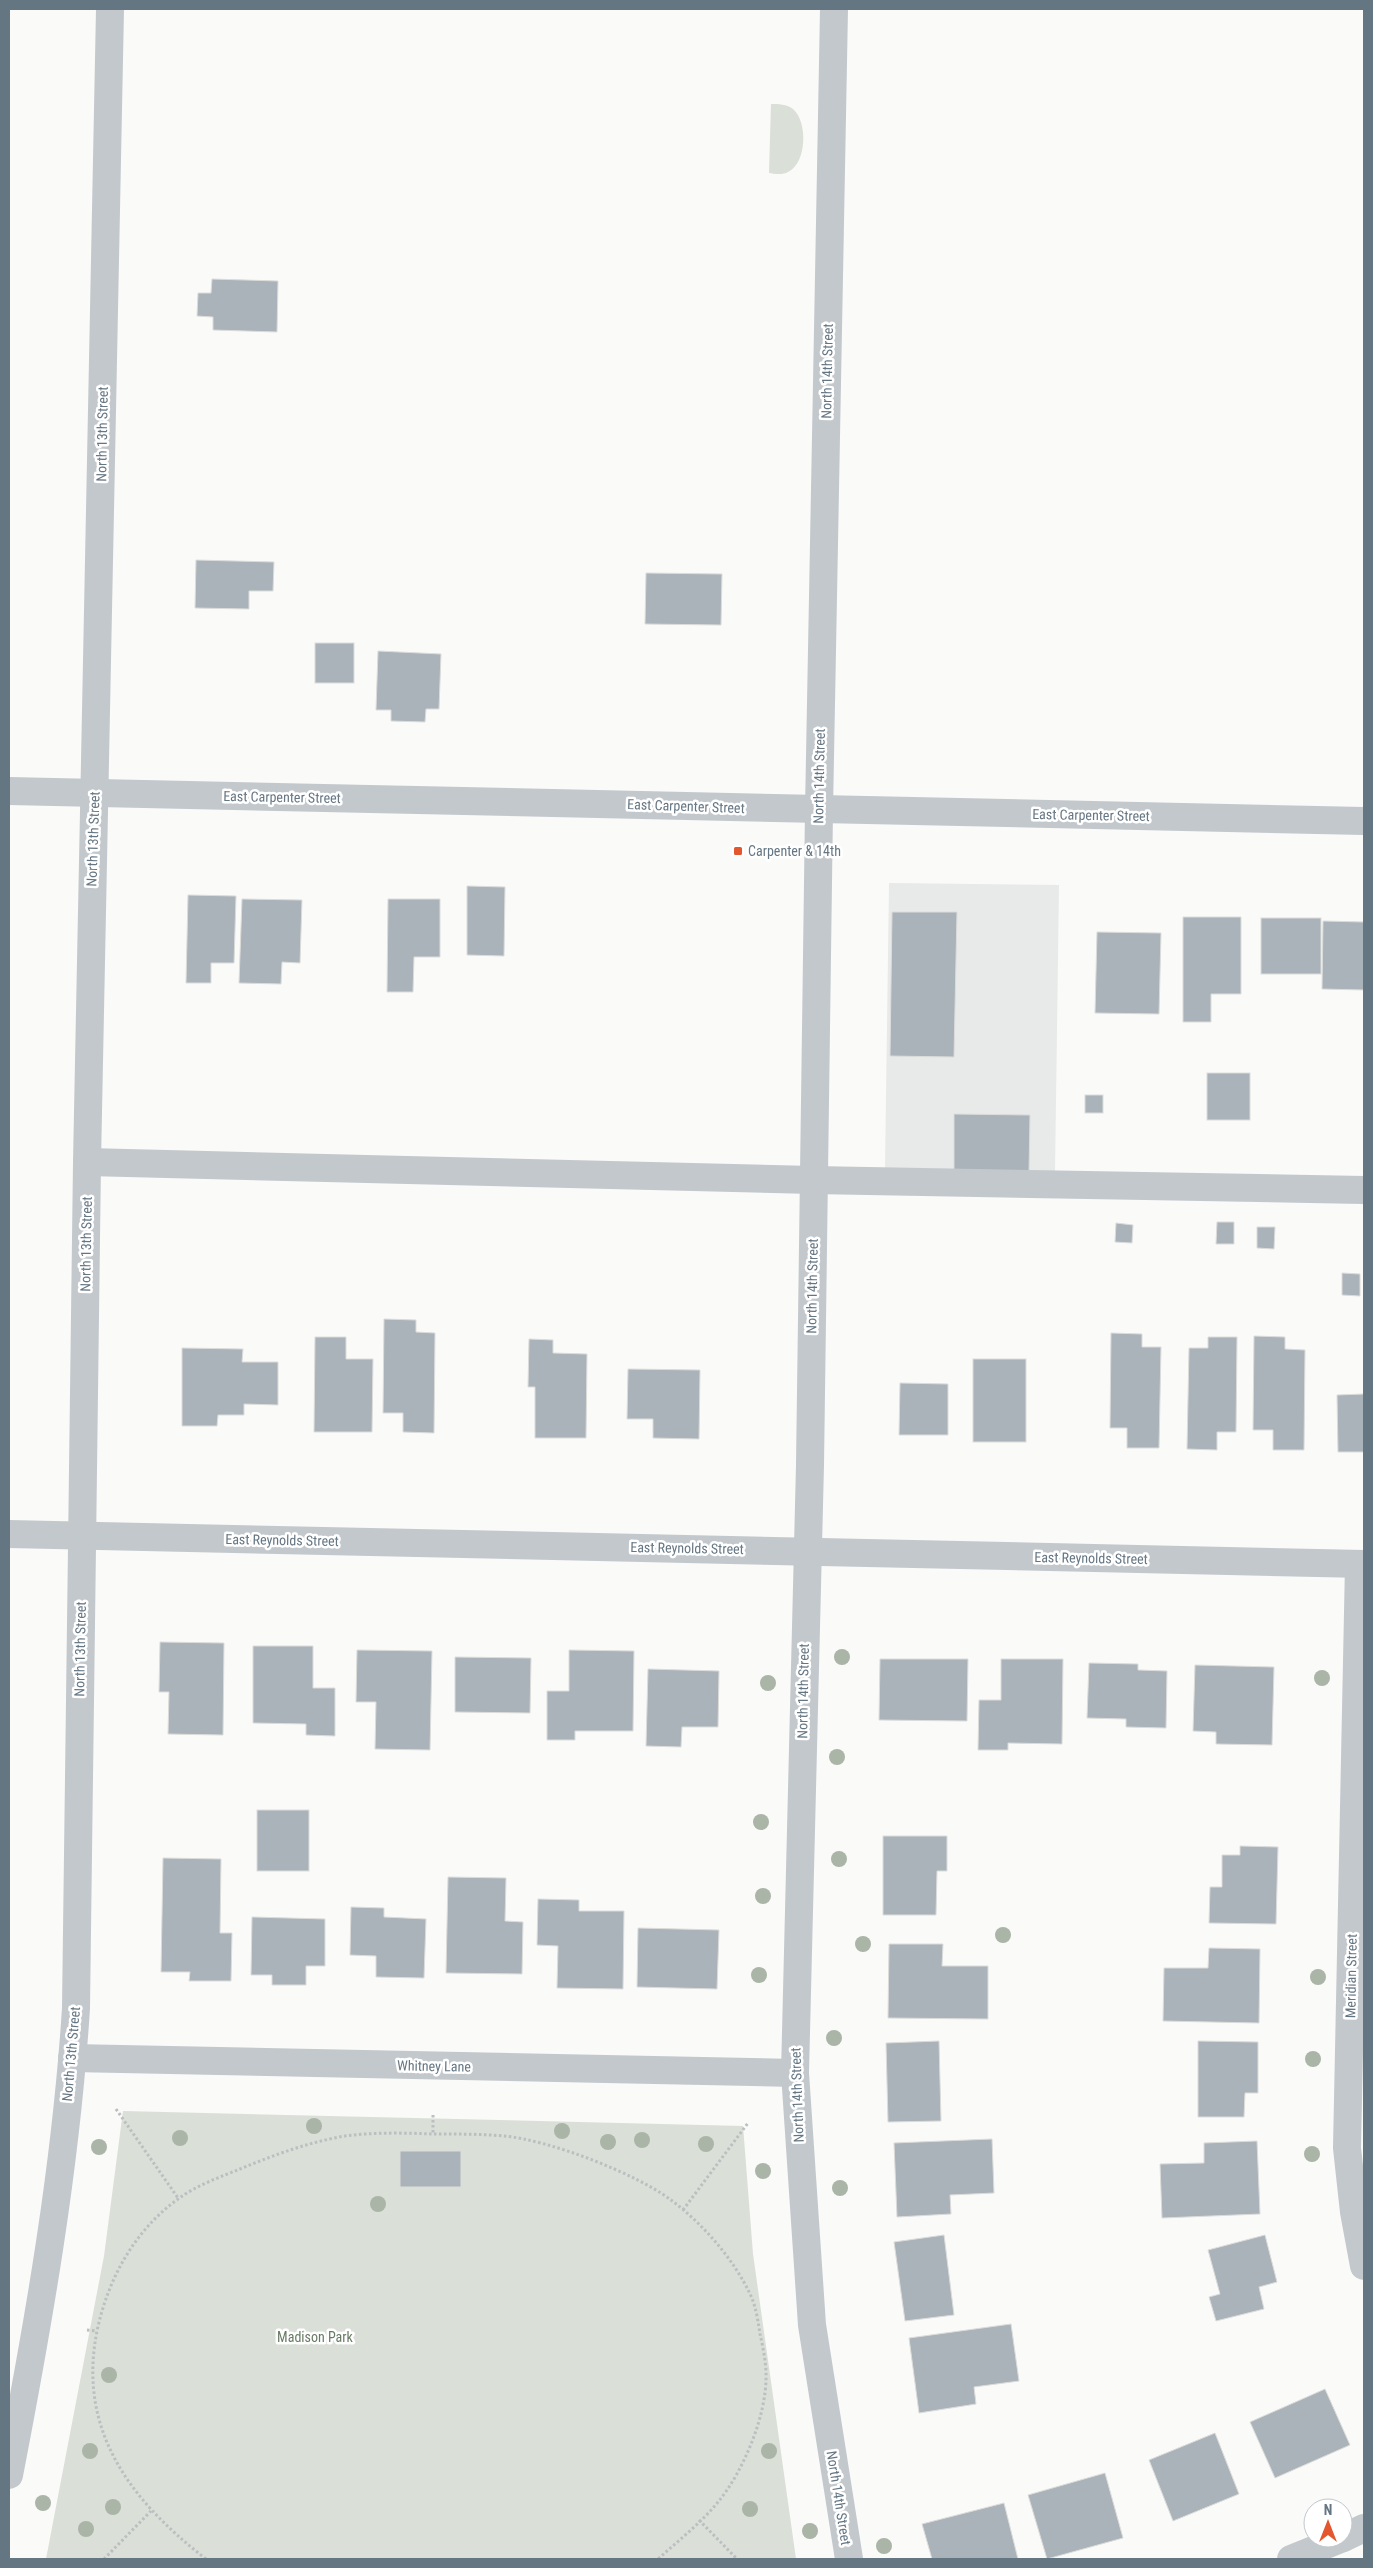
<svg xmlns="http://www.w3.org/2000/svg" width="1373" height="2568" viewBox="0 0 1373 2568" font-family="'Roboto Condensed',sans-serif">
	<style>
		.built { fill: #e8e9e9 }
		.green { fill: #dadfd7 }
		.building { fill: #aab3b9; stroke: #dcdcda }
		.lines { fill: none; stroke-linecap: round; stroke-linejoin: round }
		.path { stroke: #bbbfc2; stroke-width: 3; stroke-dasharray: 2.5 2.5; stroke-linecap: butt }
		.minor { stroke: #c3c8cc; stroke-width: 28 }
		.tree { fill: #aab4a7 }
		.poi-dot { fill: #e4572e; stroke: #fff; stroke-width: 2 }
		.labels { text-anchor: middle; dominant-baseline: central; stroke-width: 5; stroke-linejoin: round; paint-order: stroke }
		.street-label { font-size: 14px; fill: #657683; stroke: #fff }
		.poi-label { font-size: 14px; fill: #657683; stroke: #fff; text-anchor: start }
		.park-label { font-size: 14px; fill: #687a64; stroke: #fff }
	</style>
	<rect width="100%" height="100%" fill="#fafaf8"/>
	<polygon class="built" points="889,883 1059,885 1055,1174 885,1169"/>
	<g class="green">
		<path d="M771,104C779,104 786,104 793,109C808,122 807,163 788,172C783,175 775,174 769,173Z"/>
		<polygon points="123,2111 743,2126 753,2254 796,2559 46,2559 104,2256"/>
	</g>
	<g class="building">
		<polygon points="212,279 278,281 277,332 213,330 213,317 197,316 198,293 211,293"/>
		<polygon points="196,560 274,562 273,591 249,591 249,609 195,608"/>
		<polygon points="646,573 722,574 721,625 645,624"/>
		<rect x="315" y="643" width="39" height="40"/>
		<polygon points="378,651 441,654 439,709 426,709 425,722 391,721 391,710 376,710"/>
		<polygon points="467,886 505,887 504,956 467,955"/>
		<polygon points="188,895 236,896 234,963 211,963 211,983 186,983"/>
		<polygon points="242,899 302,900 300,963 282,962 281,984 239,983"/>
		<polygon points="388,899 440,899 440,957 414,957 413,992 387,992"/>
		<polygon points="892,912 957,912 954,1057 890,1056"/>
		<polygon points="1183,917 1241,917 1241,994 1211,994 1211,1022 1183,1022"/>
		<rect x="1261" y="918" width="60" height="56"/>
		<polygon points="1323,921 1364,922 1364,990 1322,989"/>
		<polygon points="1097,932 1161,933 1159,1014 1095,1013"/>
		<rect x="1207" y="1073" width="43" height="47"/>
		<rect x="1085" y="1095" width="18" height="18"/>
		<polygon points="954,1114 1030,1115 1029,1171 954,1170"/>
		<polygon points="1217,1222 1234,1222 1234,1244 1216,1244"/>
		<polygon points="1116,1223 1133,1225 1132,1243 1115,1242"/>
		<polygon points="1257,1227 1275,1227 1274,1249 1257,1248"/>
		<polygon points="1342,1273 1360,1274 1360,1296 1342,1295"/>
		<polygon points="384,1319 416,1320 416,1332 435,1333 434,1433 403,1432 403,1413 383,1413"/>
		<polygon points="1111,1333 1142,1334 1142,1347 1161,1347 1159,1448 1127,1448 1127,1428 1110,1428"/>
		<polygon points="1254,1336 1285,1337 1285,1349 1305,1350 1304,1450 1273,1450 1273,1430 1253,1430"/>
		<polygon points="315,1337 346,1337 346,1359 373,1359 372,1432 314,1432"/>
		<polygon points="1208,1337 1237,1337 1236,1432 1217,1432 1217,1450 1187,1449 1189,1348 1208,1348"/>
		<polygon points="529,1339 553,1340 553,1353 587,1354 586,1438 535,1438 535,1387 528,1387"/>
		<polygon points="182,1348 243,1349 242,1362 278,1362 278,1405 244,1404 244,1415 218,1415 217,1426 182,1426"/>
		<rect x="973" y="1359" width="53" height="83"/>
		<polygon points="628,1369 700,1370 699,1439 653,1438 653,1419 627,1419"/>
		<polygon points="900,1383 948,1384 948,1435 899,1435"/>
		<polygon points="1364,1394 1364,1452 1338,1452 1337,1395"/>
		<polygon points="160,1642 224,1643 223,1735 168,1734 169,1692 159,1692"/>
		<polygon points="253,1646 313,1646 313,1688 335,1688 335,1736 306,1735 306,1724 253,1723"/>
		<polygon points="357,1650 432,1651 430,1750 375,1749 376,1702 356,1702"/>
		<polygon points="569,1650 634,1651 633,1731 575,1731 575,1740 547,1740 547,1691 569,1691"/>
		<polygon points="455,1657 531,1658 530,1713 455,1712"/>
		<polygon points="880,1659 968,1659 967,1721 879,1720"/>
		<polygon points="1001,1659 1063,1659 1062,1744 1008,1743 1008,1750 978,1750 979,1700 1001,1700"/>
		<polygon points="1089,1663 1138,1664 1138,1670 1167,1671 1166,1728 1126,1727 1126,1719 1087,1718"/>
		<polygon points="1195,1665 1274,1667 1272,1745 1216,1744 1216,1732 1193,1731"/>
		<polygon points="648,1669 719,1671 718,1727 682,1727 681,1747 646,1746"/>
		<rect x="257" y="1810" width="52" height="61"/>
		<polygon points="883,1836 947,1836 947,1871 937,1871 936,1915 883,1915"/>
		<polygon points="1240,1846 1278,1847 1276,1924 1209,1923 1210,1887 1222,1887 1222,1855 1240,1855"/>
		<polygon points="163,1858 221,1859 220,1933 232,1933 231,1981 189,1981 190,1972 161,1972"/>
		<polygon points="448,1877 506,1878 505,1921 523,1922 522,1974 446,1973"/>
		<polygon points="538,1899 579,1900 579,1911 624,1911 623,1989 557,1988 558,1946 537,1945"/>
		<polygon points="351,1907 384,1908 384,1917 426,1919 424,1978 376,1977 376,1956 350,1955"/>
		<polygon points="252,1917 325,1919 325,1966 306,1966 306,1985 272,1985 272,1975 251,1975"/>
		<polygon points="638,1928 719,1930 717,1989 637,1987"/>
		<polygon points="889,1944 943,1944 942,1966 988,1966 988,2019 888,2018"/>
		<polygon points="1209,1948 1260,1949 1259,2023 1163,2021 1164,1968 1208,1968"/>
		<polygon points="939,2041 941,2121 888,2122 886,2043"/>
		<polygon points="1198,2041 1258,2042 1258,2093 1245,2093 1244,2117 1198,2117"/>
		<polygon points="992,2139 994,2193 950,2195 951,2214 897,2217 894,2143"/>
		<polygon points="1257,2141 1260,2214 1162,2218 1160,2164 1204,2163 1204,2143"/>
		<rect x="400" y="2151" width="61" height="36"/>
		<polygon points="944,2235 954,2315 905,2321 894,2242"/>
		<polygon points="1265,2235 1277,2282 1259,2287 1264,2309 1216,2321 1209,2297 1220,2294 1208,2250"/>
		<polygon points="1011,2324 1019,2381 974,2387 976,2404 919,2413 909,2338"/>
		<polygon points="1325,2389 1350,2445 1275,2478 1250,2422"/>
		<polygon points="1215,2433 1239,2494 1173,2521 1149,2460"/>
		<polygon points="1105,2473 1123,2538 1047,2559 1028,2495"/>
		<polygon points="1004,2503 1018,2559 932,2559 922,2524"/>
	</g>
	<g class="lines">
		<g class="path">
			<polyline points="116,2109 178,2198"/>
			<polyline points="433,2115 433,2134"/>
			<polyline points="683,2210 748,2123"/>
			<polyline points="87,2330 97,2331"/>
			<polyline points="699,2520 737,2559"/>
			<polyline points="104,2559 151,2511"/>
			<path d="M206,2559C131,2501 77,2431 97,2331C108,2279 134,2231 178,2199C195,2186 220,2177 240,2169C274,2155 309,2142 345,2136C374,2132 406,2133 435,2134C458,2134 481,2134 504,2136C549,2140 635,2173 671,2200C702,2223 733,2258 750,2294C756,2306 758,2321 760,2334C763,2347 766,2362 766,2375C767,2415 743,2472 718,2502C701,2523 678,2541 658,2559"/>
		</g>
		<g class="minor">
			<polyline points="834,9 819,810 810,1465 795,2073 812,2325 849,2559"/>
			<polyline points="9,791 1364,821"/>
			<polyline points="87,1162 813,1180 1364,1190"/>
			<polyline points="9,1534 1364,1564"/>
			<polyline points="1359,1564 1347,2148 1354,2212 1364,2266"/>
			<polyline points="72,2058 795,2073"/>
			<path d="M9,2475C39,2320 66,2166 76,2008L87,1162L110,9"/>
			<polyline points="1343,2538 1364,2528"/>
			<polyline points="1291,2559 1343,2538"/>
		</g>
	</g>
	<g class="tree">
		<circle cx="842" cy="1657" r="8"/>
		<circle cx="1322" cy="1678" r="8"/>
		<circle cx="768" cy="1683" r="8"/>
		<circle cx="837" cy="1757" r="8"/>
		<circle cx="761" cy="1822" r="8"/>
		<circle cx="839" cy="1859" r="8"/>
		<circle cx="763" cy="1896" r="8"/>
		<circle cx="1003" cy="1935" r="8"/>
		<circle cx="863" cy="1944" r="8"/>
		<circle cx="759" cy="1975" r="8"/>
		<circle cx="1318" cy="1977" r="8"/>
		<circle cx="834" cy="2038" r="8"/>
		<circle cx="1313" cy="2059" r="8"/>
		<circle cx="314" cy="2126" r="8"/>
		<circle cx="562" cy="2131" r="8"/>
		<circle cx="180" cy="2138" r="8"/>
		<circle cx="642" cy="2140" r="8"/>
		<circle cx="608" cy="2142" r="8"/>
		<circle cx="706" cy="2144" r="8"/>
		<circle cx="99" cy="2147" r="8"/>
		<circle cx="1312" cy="2154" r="8"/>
		<circle cx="763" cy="2171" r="8"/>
		<circle cx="840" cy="2188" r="8"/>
		<circle cx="378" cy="2204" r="8"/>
		<circle cx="109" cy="2375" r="8"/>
		<circle cx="90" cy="2451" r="8"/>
		<circle cx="769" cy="2451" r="8"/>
		<circle cx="43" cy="2503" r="8"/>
		<circle cx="113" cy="2507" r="8"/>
		<circle cx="750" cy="2509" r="8"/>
		<circle cx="86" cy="2529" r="8"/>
		<circle cx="810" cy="2531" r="8"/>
		<circle cx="884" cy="2546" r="8"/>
	</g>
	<rect class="poi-dot" x="733" y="846" width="10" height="10" rx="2.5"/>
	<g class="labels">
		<g class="street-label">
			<text transform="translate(827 371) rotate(-89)">North 14th Street</text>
			<text transform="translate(102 434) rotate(-89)">North 13th Street</text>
			<text transform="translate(819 776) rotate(-89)">North 14th Street</text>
			<text transform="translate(282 797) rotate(1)">East Carpenter Street</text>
			<text transform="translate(686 806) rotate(2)">East Carpenter Street</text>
			<text transform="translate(1091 815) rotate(1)">East Carpenter Street</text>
			<text transform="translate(93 839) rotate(-88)">North 13th Street</text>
			<text transform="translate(86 1244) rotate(-89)">North 13th Street</text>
			<text transform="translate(812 1286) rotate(-89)">North 14th Street</text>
			<text transform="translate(282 1540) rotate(1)">East Reynolds Street</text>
			<text transform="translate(687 1548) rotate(1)">East Reynolds Street</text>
			<text transform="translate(1091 1558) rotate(1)">East Reynolds Street</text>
			<text transform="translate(80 1649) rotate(-89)">North 13th Street</text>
			<text transform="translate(803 1691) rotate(-89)">North 14th Street</text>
			<text transform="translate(1351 1976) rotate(-89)">Meridian Street</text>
			<text transform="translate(71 2054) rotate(-85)">North 13th Street</text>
			<text transform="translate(434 2066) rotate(1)">Whitney Lane</text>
			<text transform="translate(797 2095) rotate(-92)">North 14th Street</text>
			<text transform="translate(839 2498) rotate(81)">North 14th Street</text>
		</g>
		<g class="poi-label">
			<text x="748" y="851">Carpenter &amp; 14th</text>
		</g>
		<g class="park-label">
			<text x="315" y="2337">Madison Park</text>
		</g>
	</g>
	<rect width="1373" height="2568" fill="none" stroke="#657683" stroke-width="20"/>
	<g transform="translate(1328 2523)"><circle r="24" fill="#ffffff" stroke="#c1c8cd"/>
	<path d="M0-4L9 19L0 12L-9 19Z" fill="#e4572e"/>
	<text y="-8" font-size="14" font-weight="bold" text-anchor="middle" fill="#657683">N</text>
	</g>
</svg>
